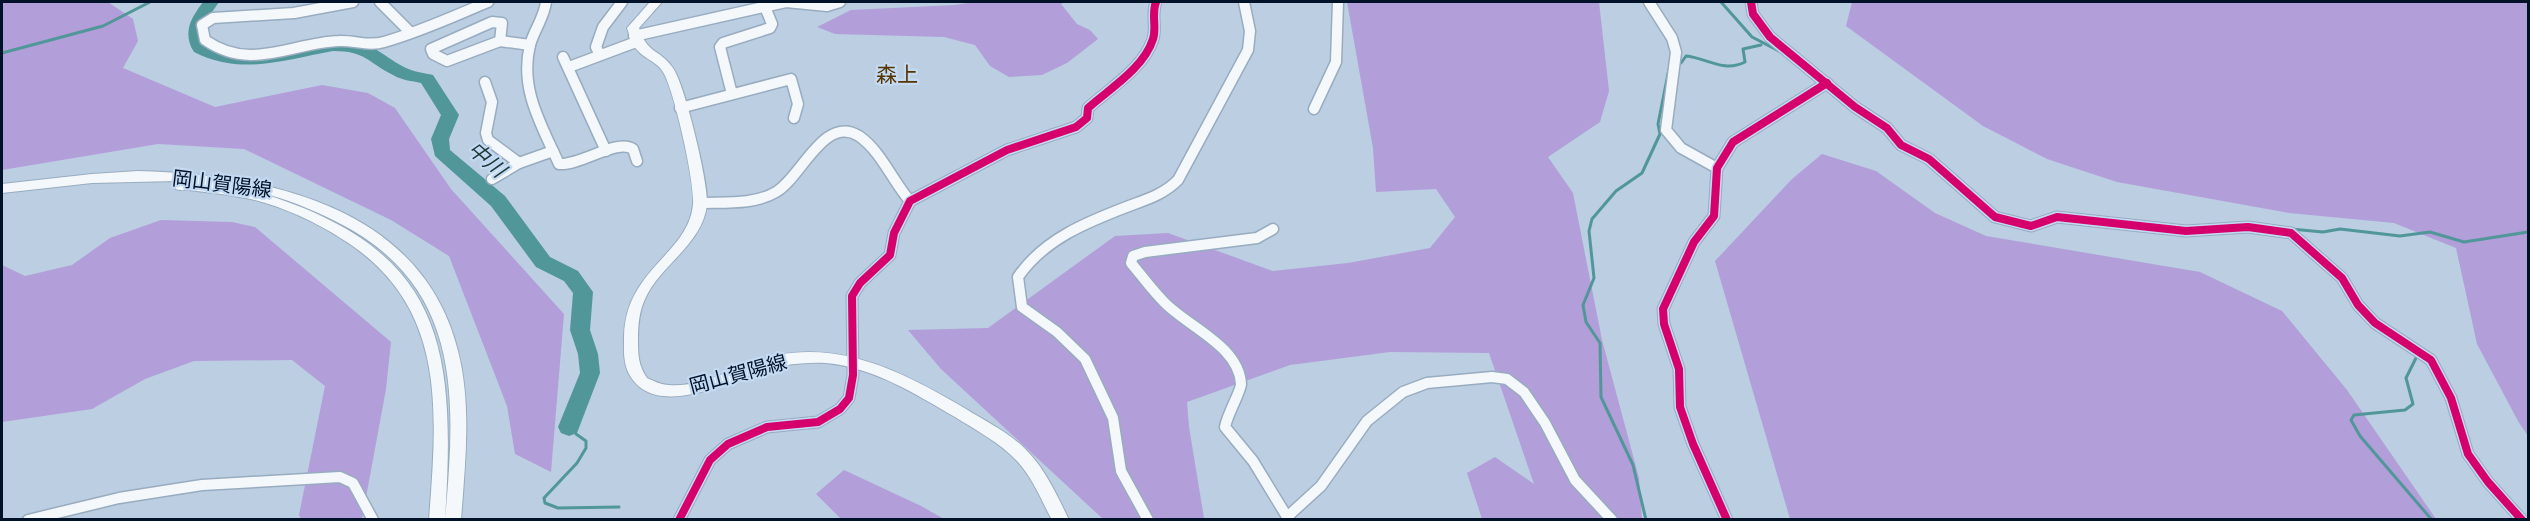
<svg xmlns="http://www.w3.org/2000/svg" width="2530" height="521" viewBox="0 0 2530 521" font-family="Montserrat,'Noto Sans JP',sans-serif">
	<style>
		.forest { fill: #b29ed9 }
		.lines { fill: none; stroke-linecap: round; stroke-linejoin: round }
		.stream { stroke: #51979a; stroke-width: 3 }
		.river { fill: #51979a; fill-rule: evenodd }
		.minor-casing { stroke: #98acc0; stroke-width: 13 }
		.major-casing { stroke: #98acc0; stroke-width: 2 }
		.minor { stroke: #f5f8fb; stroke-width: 10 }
		.major { fill: #f5f8fb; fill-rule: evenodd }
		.cycleway-casing { stroke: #c3daf2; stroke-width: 11 }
		.cycleway { stroke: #d6006c; stroke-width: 8 }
		.labels { text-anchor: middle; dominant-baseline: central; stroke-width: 4.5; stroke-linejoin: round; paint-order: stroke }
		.street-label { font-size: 20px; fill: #001227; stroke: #c3daf2 }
		.neighbourhood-label { font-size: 21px; fill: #573400; stroke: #c3daf2 }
		.water-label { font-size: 21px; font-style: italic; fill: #1b3735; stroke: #c3daf2 }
	</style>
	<rect width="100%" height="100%" fill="#bbcee2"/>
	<g class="forest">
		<polygon points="2,2 108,2 133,19 138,41 123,68 215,107 322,85 368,93 395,108 451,189 564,314 551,472 515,454 507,406 449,256 391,220 244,149 158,144 2,170"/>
		<polygon points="974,2 1065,2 1061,4 1077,24 1090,30 1098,39 1067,63 1042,75 1009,77 990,66 975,45 944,37 835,34 817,27 851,10 955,5"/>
		<polygon points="1347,2 1599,2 1609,91 1600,122 1548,157 1573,193 1602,340 1639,478 1642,519 1482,519 1467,473 1495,457 1534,484 1489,353 1390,352 1290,365 1187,402 1189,427 1204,518 1103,519 941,369 908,330 988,328 1115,236 1168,233 1273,271 1348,263 1430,248 1455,217 1436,189 1376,192 1373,148"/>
		<polygon points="1852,2 2528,2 2528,436 2518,421 2477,344 2456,248 2394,223 2289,213 2117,182 2047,159 1983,126 1846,26"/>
		<polygon points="1822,154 1876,171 1935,213 1986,236 2200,272 2282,311 2347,390 2436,519 1790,519 1715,261 1792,179"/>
		<polygon points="161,220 232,222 255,227 391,342 386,389 362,519 301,519 299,515 325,386 292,360 194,361 145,379 92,409 2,422 2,265 25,276 72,265 110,238"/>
		<polygon points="844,470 921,506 944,519 841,519 816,494"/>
	</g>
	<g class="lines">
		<g class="stream">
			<polyline points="1721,2 1752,37 1781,52"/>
			<polyline points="2,53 103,26 150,2"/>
			<path d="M1681,63L1686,56C1707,58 1724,73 1745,62L1743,49L1761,45"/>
			<polyline points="2291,229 2323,232 2340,229 2400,236 2430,232 2464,242 2528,232"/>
			<polyline points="2417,356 2406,378 2413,404 2405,410 2354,415 2351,420 2360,436 2432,520"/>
			<polyline points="576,434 586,441 586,448 577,463 544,498 545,503 558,508 619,507"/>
			<polyline points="1646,520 1633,465 1601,397 1600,343 1586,322 1583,305 1594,278 1589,231 1592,219 1616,191 1642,173 1660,134 1658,124 1669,69"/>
		</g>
		<path class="river" d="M203,2H219C209,16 201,27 207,45C255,69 299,36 348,41C375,43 385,58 406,68C414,72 425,73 433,75L459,115L449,139L450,150L505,196L550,257L578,271L593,292L590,330L598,354L600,373L577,433L569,436L561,433L558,427L580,373L578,354L570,330L573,293L564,281L536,267L491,206L435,156L431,139L441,115L421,83C412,81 401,80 393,75C367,62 366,51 333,51C283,60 241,76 194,52C182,33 191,18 203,2Z"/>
		<defs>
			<g id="minor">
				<path d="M353,2L294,13L213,18L202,25L205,40C251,72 290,43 339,41C354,40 369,47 384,42C420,32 454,16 488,2"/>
				<polyline points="380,2 410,32"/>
				<path d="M546,2C544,18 534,30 530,45C519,89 542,126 559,164C580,166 618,138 633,149L637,161"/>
				<polyline points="1649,2 1672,38 1676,52 1666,130 1681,148 1717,168"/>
				<polyline points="1751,2 1753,14 1770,37 1855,107 1887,128 1901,145 1929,159 1995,217 2031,226 2057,217 2186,231 2248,227 2291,233 2342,278 2358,305 2375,323 2431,360 2451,398 2468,454 2488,482 2522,520"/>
				<polygon points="492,22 502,23 500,41 447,61 433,54 431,49"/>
				<polyline points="634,36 786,2 827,6 840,2"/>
				<polyline points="500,41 530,45"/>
				<polyline points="600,55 596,47 603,27 622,2"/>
				<polyline points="563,57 606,151"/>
				<polyline points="569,67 636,42"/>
				<polyline points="485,82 492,102 486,133 488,140 519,163"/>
				<polyline points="732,94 720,47 723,43 770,28 772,24 765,7"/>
				<polyline points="680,108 791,79 798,104 794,118"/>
				<polyline points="1314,109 1336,62 1338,2"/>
				<polyline points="492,179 519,163 553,151"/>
				<path d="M700,203C725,202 754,205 776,192C801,178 824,114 859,136C881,151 893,182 910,201"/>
				<path d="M1273,229L1257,238L1145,252L1133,256L1131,263C1142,276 1152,290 1164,302C1188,327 1239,346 1241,384C1241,391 1227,415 1225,427L1253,461L1289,520"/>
				<polyline points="1287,517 1321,486 1367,421 1403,392 1427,383 1492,377 1507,379 1524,392 1545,423 1575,480 1612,520"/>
				<polyline points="28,520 119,498 202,485 340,477 353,483 373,520"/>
				<path d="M679,520L710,460L728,444L767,427L818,422L840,409L849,398L853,375L852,296L860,283L890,255L894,233L910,201L1007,150L1076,127L1087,118L1088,108C1109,89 1144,68 1153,39C1157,27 1151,15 1156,2"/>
				<path d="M1148,520L1121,471L1113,418L1085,359L1057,332L1022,307L1018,277C1044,239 1087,222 1129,206C1148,199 1164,194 1178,180L1248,50L1250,31L1244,2"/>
				<polyline points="1727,520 1693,444 1680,407 1679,369 1664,324 1663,309 1694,242 1714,216 1717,168 1733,142 1827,83"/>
			</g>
			<g id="major">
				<path d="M650,2H662L639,28C647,54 660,49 673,68C685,85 709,185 707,205C702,245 660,265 645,299C639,312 638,325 638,339C638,354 638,365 647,378C654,381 661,385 669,385C706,388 742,362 778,355C847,342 908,375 966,409C987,422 1012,434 1029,453C1046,471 1058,497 1069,520H1052C1041,500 1033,478 1017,461C1000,443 976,430 955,417C915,394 873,367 826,363C807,362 787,364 768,369C730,380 653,423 628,372C623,360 624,349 624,337C625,269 689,254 693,204C695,183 674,89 663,72C657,62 647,60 639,52C632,46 630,37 627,28Z"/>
				<path d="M138,171C266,174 422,206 458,351C472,406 465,464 461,520H445C456,397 463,284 335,221C311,209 285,198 258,192C444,249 456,344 445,520H429C437,410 448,305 342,239C314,221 283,207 251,199C230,195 209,192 188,190C184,190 178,191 174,188C173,188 172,186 172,185L176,181L92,183L2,193V184L92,174Z"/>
			</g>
		</defs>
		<use href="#minor" class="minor-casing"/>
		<use href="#major" class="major-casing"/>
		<use href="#minor" class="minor"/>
		<use href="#major" class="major"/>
		<defs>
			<g id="cycleway">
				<polyline points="1751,2 1753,14 1770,37 1855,107 1887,128 1901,145 1929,159 1995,217 2031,226 2057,217 2186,231 2248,227 2291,233 2342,278 2358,305 2375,323 2431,360 2451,398 2468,454 2488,482 2522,520"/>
				<path d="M679,520L710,460L728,444L767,427L818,422L840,409L849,398L853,375L852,296L860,283L890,255L894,233L910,201L1007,150L1076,127L1087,118L1088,108C1109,89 1144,68 1153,39C1157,27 1151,15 1156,2"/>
				<polyline points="1727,520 1693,444 1680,407 1679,369 1664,324 1663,309 1694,242 1714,216 1717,168 1733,142 1827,83"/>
			</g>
		</defs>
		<use href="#cycleway" class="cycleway-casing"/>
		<use href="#cycleway" class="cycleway"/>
	</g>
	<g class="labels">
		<g class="street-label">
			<text transform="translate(222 184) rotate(7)">岡山賀陽線</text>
			<text transform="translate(738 374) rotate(-15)">岡山賀陽線</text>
		</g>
		<g class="neighbourhood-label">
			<text x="897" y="74">森上</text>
		</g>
		<g class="water-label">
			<text transform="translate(487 159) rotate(41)">中川</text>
		</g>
	</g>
	<rect width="2530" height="521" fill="none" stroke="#001227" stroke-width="6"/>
</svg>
